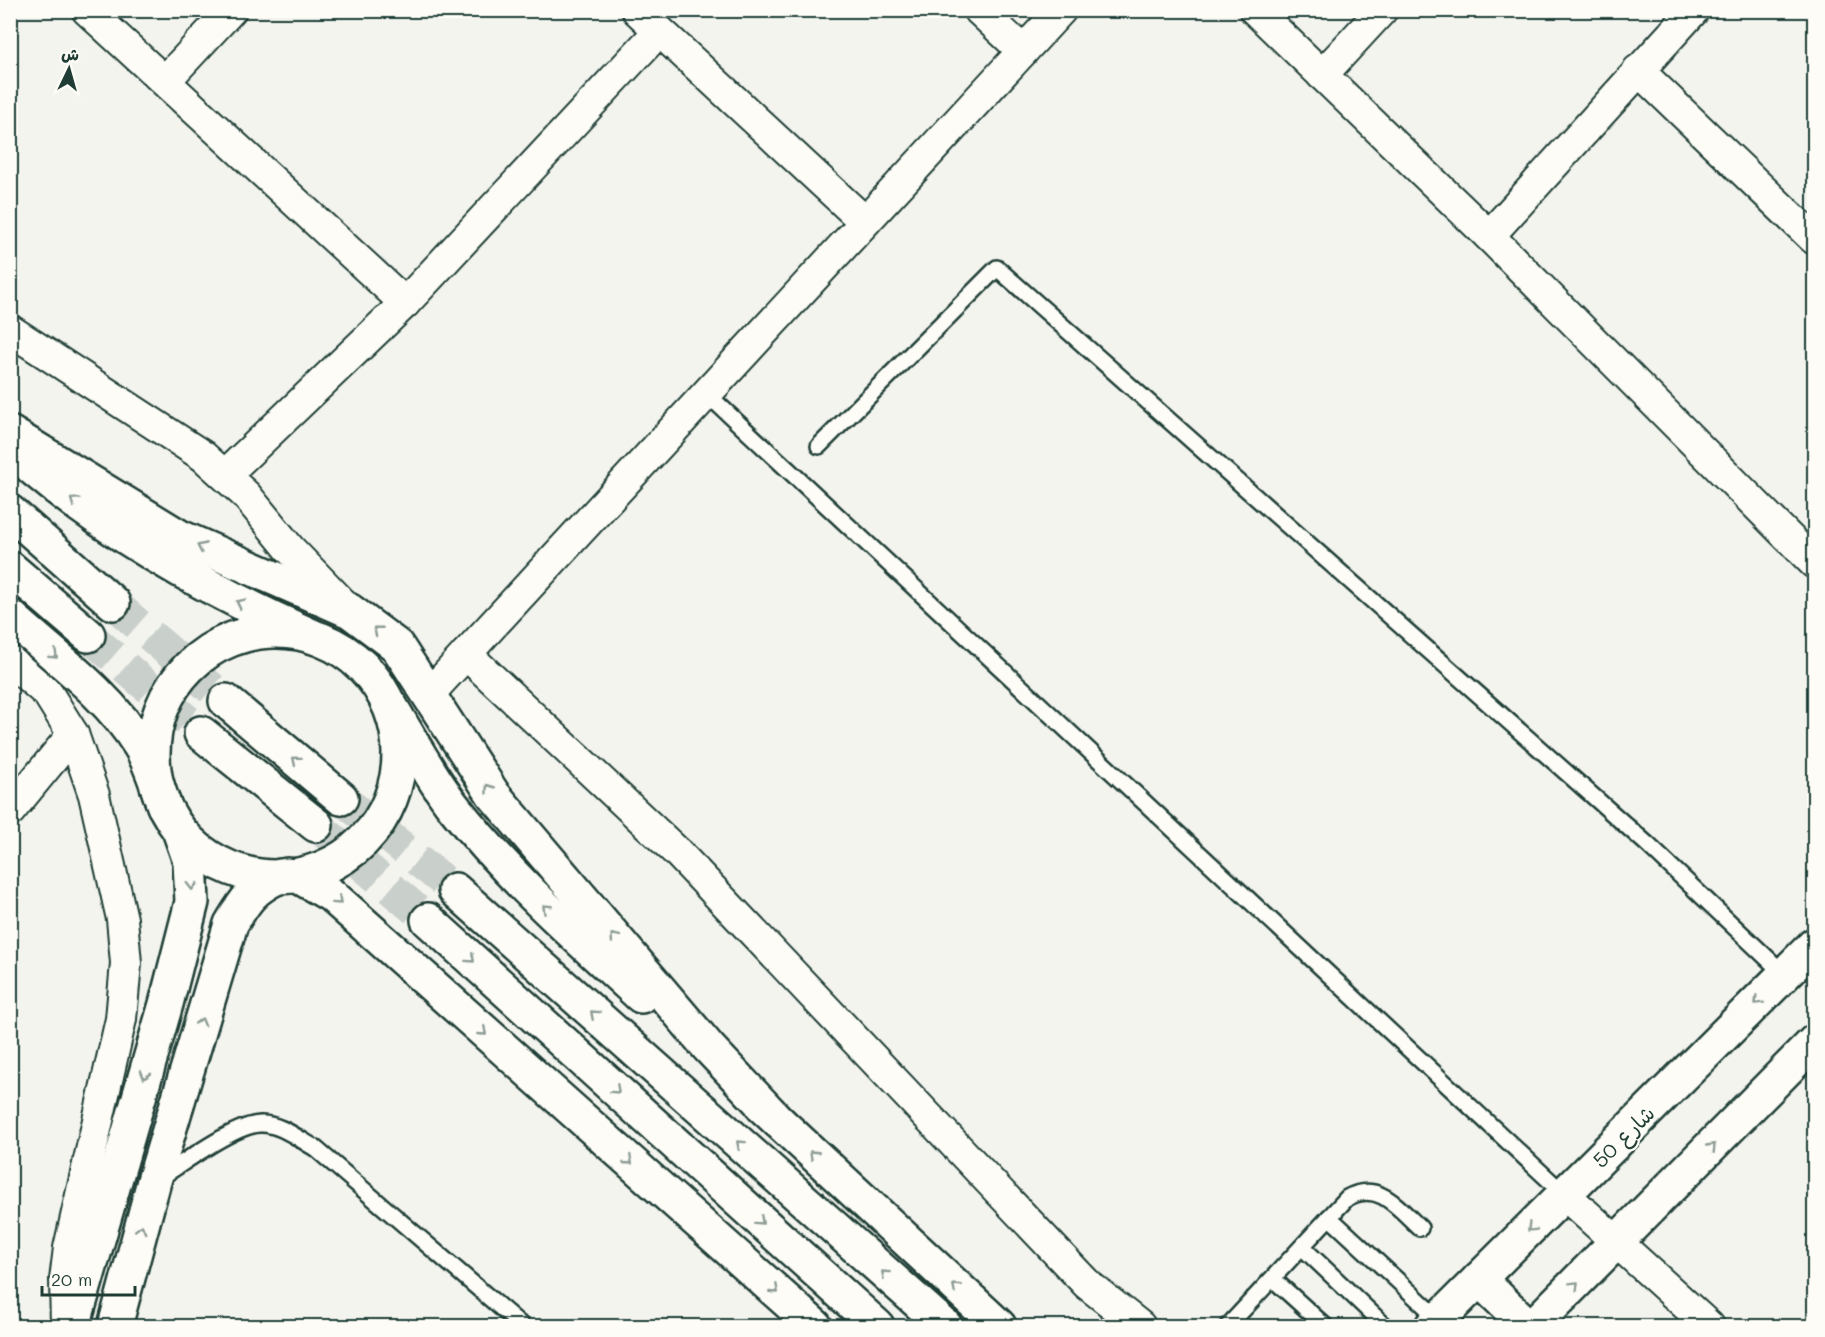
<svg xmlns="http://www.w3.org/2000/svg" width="1825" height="1337" viewBox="0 0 1825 1337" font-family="Mali,'Playpen Sans Arabic',sans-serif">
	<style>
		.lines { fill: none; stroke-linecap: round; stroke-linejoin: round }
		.primary-tunnel { stroke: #c9cfca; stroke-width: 33; stroke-dasharray: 33 16; stroke-linecap: butt }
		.lane-casing { stroke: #1f3d34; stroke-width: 20 }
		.street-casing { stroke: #1f3d34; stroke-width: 34 }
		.secondary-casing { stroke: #1f3d34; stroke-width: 38 }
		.primary-casing { stroke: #1f3d34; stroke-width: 38 }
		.lane { stroke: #fdfcf7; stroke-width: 15 }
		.street { stroke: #fdfcf7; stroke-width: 30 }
		.secondary { stroke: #fdfcf7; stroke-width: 33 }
		.primary { stroke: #fdfcf7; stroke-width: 33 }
		.oneway { stroke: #8e9c96 }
		.labels { text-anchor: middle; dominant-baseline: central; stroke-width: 4.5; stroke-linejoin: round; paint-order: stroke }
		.street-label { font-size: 21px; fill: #1f3d34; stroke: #fdfcf7 }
	</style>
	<rect width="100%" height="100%" fill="#f4f4ef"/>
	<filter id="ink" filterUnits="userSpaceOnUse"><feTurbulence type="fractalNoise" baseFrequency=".0167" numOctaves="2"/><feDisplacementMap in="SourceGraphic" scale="12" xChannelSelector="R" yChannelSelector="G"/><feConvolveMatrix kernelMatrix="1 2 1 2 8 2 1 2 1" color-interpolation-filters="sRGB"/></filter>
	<g filter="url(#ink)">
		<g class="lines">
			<g class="primary-tunnel">
				<polyline points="113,603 226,701"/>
				<polyline points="88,635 201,733"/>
				<polyline points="341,798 455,890"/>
				<polyline points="316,825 428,920"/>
			</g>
			<defs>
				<g id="lane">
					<polyline points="706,393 1564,1194"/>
					<polyline points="819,446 997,268 1647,844 1785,975"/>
					<path d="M159,1178C184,1163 234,1125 260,1124C279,1123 299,1139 315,1148L522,1326"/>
					<polyline points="1329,1217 1439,1319"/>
					<polyline points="1302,1247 1385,1326"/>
					<polyline points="1273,1279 1325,1326"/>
					<path d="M1228,1326L1347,1198C1379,1180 1398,1208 1420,1228"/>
				</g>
				<g id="street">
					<polyline points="87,10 405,303"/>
					<polyline points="637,10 864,221"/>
					<polyline points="979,10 1023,51"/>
					<polyline points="1255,10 1489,236 1814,563"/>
					<polyline points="1638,70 1814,239"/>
					<polyline points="1322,75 1382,10"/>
					<polyline points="165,81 231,10"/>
					<polyline points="1489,236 1694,10"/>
					<polyline points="10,330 203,456 246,495 290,549 348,609"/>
					<polyline points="225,475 405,303 659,31"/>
					<polyline points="466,654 678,853 1087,1284 1140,1326"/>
					<polyline points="10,661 48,694 73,734 94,795 122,919 126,963 121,1019 69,1248 65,1280 66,1326"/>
					<polyline points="429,694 1061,10"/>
					<polyline points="10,811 73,734"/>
					<polyline points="1564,1194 1709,1326"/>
				</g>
				<g id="secondary">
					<circle cx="276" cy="754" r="123"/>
					<polyline points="1479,1279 1528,1326"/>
					<polyline points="73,1326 166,1004 192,902 190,861 179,830"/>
					<path d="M115,1326L154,1181L231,924C246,899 253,888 280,876"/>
					<polyline points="1432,1326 1814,945"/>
					<polyline points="1533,1326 1814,1042"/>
				</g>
				<g id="primary">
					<polyline points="10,433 180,537 350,611 397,646 493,794 709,1048 779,1122"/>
					<path d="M32,468C116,539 212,592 312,636"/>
					<polyline points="10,512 113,603"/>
					<polyline points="10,568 88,635"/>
					<path d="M10,616C54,656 109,695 140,746C151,764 157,786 164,806"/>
					<polyline points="226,701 341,798"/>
					<path d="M390,705C410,738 429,775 453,806C508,876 575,936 641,996"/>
					<polyline points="201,733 316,825"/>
					<polyline points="287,875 300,877 331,895 815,1326"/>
					<polyline points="455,890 945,1326"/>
					<polyline points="428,920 877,1326"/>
					<polyline points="763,1107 999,1326"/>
				</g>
			</defs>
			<use href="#lane" class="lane-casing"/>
			<use href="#street" class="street-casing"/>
			<use href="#secondary" class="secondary-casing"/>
			<use href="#primary" class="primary-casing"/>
			<use href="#lane" class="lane"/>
			<use href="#street" class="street"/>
			<use href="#secondary" class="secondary"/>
			<use href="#primary" class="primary"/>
		</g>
		<defs><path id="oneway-chevron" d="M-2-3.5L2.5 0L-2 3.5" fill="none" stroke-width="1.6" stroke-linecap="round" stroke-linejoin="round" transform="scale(1.5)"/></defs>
		<g class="oneway">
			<use href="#oneway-chevron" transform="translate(74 501) rotate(-145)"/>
			<use href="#oneway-chevron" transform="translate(201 547) rotate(-155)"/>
			<use href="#oneway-chevron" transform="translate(240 603) rotate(-154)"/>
			<use href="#oneway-chevron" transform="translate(377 630) rotate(-142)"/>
			<use href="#oneway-chevron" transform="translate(54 655) rotate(42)"/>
			<use href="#oneway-chevron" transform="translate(296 760) rotate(-140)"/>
			<use href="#oneway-chevron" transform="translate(489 788) rotate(-125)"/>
			<use href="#oneway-chevron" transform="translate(192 886) rotate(89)"/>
			<use href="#oneway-chevron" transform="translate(338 901) rotate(42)"/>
			<use href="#oneway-chevron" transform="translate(546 908) rotate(-136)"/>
			<use href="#oneway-chevron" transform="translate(614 937) rotate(-130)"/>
			<use href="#oneway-chevron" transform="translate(471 959) rotate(42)"/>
			<use href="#oneway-chevron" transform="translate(1758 1001) rotate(135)"/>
			<use href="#oneway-chevron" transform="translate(594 1014) rotate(-138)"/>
			<use href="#oneway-chevron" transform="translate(201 1022) rotate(-74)"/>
			<use href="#oneway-chevron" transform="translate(483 1032) rotate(41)"/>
			<use href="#oneway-chevron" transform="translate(145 1075) rotate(107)"/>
			<use href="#oneway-chevron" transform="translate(616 1090) rotate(42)"/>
			<use href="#oneway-chevron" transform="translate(740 1144) rotate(-138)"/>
			<use href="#oneway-chevron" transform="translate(1712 1147) rotate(-46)"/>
			<use href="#oneway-chevron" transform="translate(813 1154) rotate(-137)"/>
			<use href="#oneway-chevron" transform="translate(629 1161) rotate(41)"/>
			<use href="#oneway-chevron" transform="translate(760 1221) rotate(42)"/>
			<use href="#oneway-chevron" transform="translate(1531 1228) rotate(135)"/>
			<use href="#oneway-chevron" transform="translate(141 1229) rotate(-75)"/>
			<use href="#oneway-chevron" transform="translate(885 1274) rotate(-138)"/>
			<use href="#oneway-chevron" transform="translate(1575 1285) rotate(-45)"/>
			<use href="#oneway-chevron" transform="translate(956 1287) rotate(-137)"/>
			<use href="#oneway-chevron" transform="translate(775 1290) rotate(42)"/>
		</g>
	</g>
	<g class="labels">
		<g class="street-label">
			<text transform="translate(1623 1136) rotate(-45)">شارع 50</text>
		</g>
	</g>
	<rect width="1825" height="1337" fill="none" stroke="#fdfcf7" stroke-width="36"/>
	<rect x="18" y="18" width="1789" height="1301" fill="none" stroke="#1f3d34" stroke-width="2" filter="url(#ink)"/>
	<g transform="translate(69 69) rotate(5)" stroke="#fdfcf7" stroke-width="4.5" paint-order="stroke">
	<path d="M0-4.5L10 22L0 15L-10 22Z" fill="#1f3d34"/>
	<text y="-9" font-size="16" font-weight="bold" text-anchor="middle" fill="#1f3d34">ش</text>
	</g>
	<path d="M42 1286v9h93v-9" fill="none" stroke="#1f3d34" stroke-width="3"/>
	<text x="51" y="1286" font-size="18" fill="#1f3d34" stroke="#fdfcf7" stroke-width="4.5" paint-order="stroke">20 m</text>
</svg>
